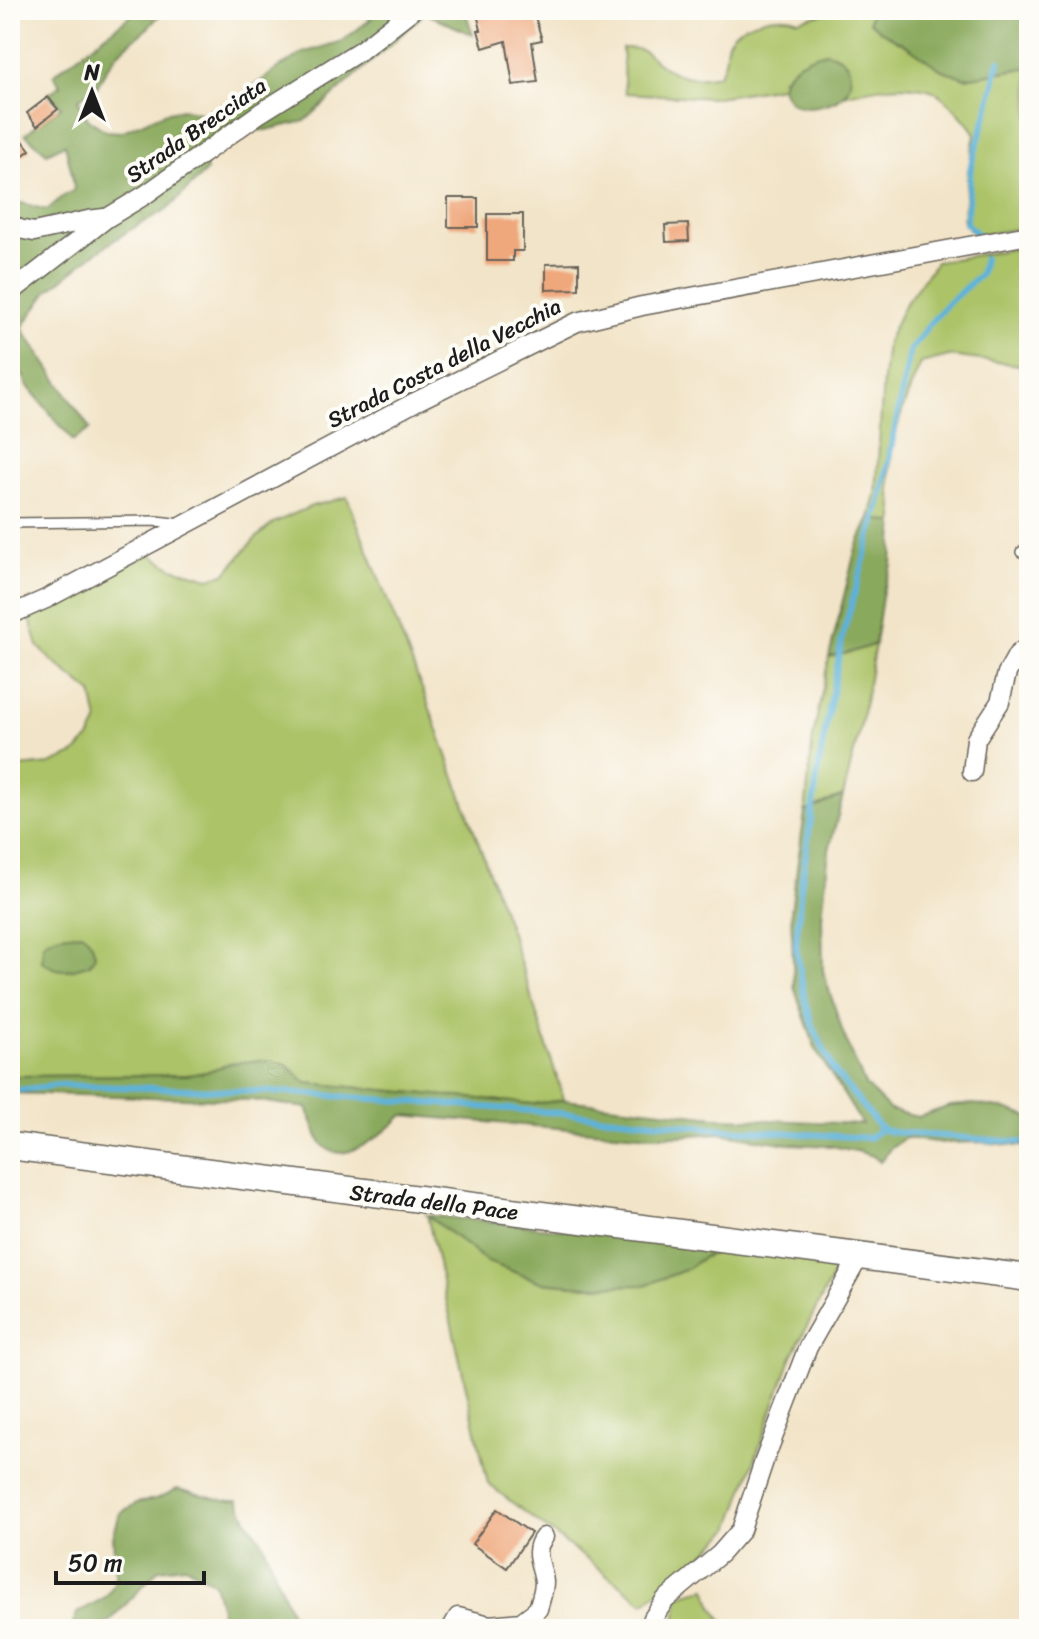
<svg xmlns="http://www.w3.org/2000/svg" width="1039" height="1639" viewBox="0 0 1039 1639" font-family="Sriracha,sans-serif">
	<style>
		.green { fill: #acc368; stroke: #647042; stroke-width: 2 }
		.forest { fill: #89a95c; stroke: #52623c; stroke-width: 2 }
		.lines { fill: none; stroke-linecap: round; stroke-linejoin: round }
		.stream { stroke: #5db2d9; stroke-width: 6 }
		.building { fill: #efa77b }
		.lane-casing { stroke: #676258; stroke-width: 12 }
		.street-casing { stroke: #676258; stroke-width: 21 }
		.secondary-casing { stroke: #676258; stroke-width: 29 }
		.lane { stroke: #fff; stroke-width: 9 }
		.street { stroke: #fff; stroke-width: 18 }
		.secondary { stroke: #fff; stroke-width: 26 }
		.labels { text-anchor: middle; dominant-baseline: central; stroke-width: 8; stroke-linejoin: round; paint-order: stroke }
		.street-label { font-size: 22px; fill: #1c1c1c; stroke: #fdfcf7 }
	</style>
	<rect width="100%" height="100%" fill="#fdfcf7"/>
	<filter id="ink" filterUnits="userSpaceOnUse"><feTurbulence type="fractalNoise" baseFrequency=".0125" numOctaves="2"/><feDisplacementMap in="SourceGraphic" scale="16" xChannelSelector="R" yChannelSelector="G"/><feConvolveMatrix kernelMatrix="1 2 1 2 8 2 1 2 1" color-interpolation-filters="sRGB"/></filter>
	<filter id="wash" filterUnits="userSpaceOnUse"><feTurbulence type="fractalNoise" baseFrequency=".006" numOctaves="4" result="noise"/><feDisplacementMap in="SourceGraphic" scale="32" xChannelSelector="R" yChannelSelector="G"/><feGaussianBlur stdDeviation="1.8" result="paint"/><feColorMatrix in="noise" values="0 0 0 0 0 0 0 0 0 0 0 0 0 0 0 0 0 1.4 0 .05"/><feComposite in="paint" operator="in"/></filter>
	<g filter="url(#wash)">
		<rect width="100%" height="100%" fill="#f2e4c8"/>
		<g class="green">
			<path d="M837,10H872L869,21L882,32L965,78L1025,68L1029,65V227L974,236L963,222L968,172L975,134C968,122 943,94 931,90C903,82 872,88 844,95L851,82L783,77L781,87L711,98L625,93L622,48C650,47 647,57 667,69C682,78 701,79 718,75C720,72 723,68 724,64C727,57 725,47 729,40C739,22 780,11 798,20Z"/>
			<path d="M1029,246V366L949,356L921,363C905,399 888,444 890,485C891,498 895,509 894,523L870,518L876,494L883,379L887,342L903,307L936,262Z"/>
			<polygon points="347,497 432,714 511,933 564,1100 534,1104 307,1083 285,1064 231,1063 206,1072 188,1075 10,1076 10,768 50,764 74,754 89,739 98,721 92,693 50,659 38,646 29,616 150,554 173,568 209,578 225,574 253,541 273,523 312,506"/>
			<polygon points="875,644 861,725 843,796 805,812 813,737 829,657 852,652"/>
			<polygon points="427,1215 488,1262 541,1282 586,1286 645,1285 685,1270 704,1257 730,1247 839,1263 792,1356 730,1529 703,1555 644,1603 488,1484"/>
			<polygon points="706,1588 713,1606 727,1628 736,1629 674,1629 679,1596"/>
		</g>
		<g class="forest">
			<polygon points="138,10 164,10 149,27 120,51 106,69 97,87 78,99 88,119 106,131 121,132 164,113 182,109 203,114 239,97 280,67 303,53 342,41 371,19 356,10 465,10 473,35 425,13 305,121 266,130 224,132 201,151 207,170 169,208 125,233 94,254 48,291 22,328 90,429 73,441 26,384 24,377 10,363 10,204 22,203 47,210 62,197 74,190 72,174 65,144 47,153 25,134 61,107 48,94 61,85 53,75"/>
			<polygon points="872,10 958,10 960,12 984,14 986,10 1018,10 1029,20 1029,65 1025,68 965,78 940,69 906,45 882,32 869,21"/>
			<path d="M826,52C830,53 834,54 838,56C851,63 855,82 844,94C834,105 804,112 791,102C786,98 784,93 781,87C786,66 806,57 826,52Z"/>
			<polygon points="870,518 894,523 892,565 883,590 875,644 852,652 829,657 855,551"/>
			<path d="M843,796L829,850L822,917L823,971L843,1033L865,1085L890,1110L918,1117L950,1106L974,1104L1005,1109L1029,1117V1147L981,1142L944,1143L905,1138L890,1149L880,1162L873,1156L860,1152L832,1146L788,1144L719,1133L680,1136H651L403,1115C388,1130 342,1170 322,1144C316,1136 311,1118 307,1108L252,1100L10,1093V1079L14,1076L188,1075L206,1072L231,1063L262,1060L285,1064L307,1083L534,1104L564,1100L725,1118L862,1124L816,1050L794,987L791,910L805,812Z"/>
			<path d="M81,933C91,939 93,945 95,955L90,964C71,971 58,974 42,961L43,944C53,934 68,934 81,933Z"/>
			<polygon points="427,1215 730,1247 704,1257 685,1270 645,1285 586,1286 541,1282 488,1262"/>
			<polygon points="177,1489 224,1500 238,1500 248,1521 263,1543 292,1616 294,1629 218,1629 221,1609 214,1583 186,1566 159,1569 114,1617 100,1629 76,1629 73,1624 77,1613 107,1596 116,1579 113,1537 120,1513 137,1503 159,1498"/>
		</g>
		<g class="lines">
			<g class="stream">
				<polyline points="978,235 966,223 971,165 989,106 999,61"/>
				<polyline points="984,259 980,275 947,304 928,326 910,351 881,499 843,634 819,765 801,886 796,946 804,995 812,1024 834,1071 881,1129 892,1132 1029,1143"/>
				<polyline points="10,1091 60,1085 281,1092 574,1114 724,1129 869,1138 881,1129"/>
			</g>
		</g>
		<g id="blocks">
			<g class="building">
				<polygon points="493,10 533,10 542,40 532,42 538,82 513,85 506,41 483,48 478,30 481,30 477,14"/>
				<polygon points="48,97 58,109 37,126 27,113"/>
				<polygon points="10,124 30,150 10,165"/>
				<rect x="448" y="198" width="30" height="29"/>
				<polygon points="487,214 523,214 523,251 513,251 513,261 487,261"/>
				<polygon points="688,224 689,241 666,242 665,225"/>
				<polygon points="579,263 579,289 546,290 546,264"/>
				<polygon points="497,1509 531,1533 507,1568 472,1544"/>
			</g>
		</g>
	</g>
	<g filter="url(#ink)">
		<use href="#blocks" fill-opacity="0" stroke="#676258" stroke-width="2"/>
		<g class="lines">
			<defs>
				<g id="lane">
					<polyline points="10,523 157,521 182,524"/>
					<polyline points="1021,552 1029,556"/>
				</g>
				<g id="street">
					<polyline points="10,223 19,229 34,232 88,220 104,218"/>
					<polyline points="10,293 107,218 145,195 260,113 361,50 412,10"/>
					<polyline points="10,615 46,599 415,402 577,322 642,306 1029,235"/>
					<polyline points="972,772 976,739 1000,702 1007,673 1017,655 1029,645"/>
					<path d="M451,1629L458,1617L489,1625L521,1622L538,1609C540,1601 544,1591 544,1582C543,1566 531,1552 544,1537"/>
					<polyline points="649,1629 653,1618 665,1600 720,1554 741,1530 764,1461 808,1347 859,1257"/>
				</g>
				<polyline id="secondary" points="10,1146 1029,1278"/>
			</defs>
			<use href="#lane" class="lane-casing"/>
			<use href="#street" class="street-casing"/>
			<use href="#secondary" class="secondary-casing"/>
			<use href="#lane" class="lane"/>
			<use href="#street" class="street"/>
			<use href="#secondary" class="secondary"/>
		</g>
	</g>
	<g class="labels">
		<g class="street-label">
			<text transform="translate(196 130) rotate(-35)">Strada Brecciata</text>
			<text transform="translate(444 363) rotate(-27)">Strada Costa della Vecchia</text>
			<text transform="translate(434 1202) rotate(7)">Strada della Pace</text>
		</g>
	</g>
	<rect width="1039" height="1639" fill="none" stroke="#fdfcf7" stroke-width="40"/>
	<g transform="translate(92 92)" stroke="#fdfcf7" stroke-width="6" paint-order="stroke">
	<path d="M0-6L14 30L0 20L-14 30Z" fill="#1c1c1c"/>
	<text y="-12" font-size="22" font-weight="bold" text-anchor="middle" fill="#1c1c1c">N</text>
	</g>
	<path d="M56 1571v12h148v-12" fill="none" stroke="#1c1c1c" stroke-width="4"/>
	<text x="68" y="1571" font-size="24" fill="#1c1c1c" stroke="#fdfcf7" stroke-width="6" paint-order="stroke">50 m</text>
</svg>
